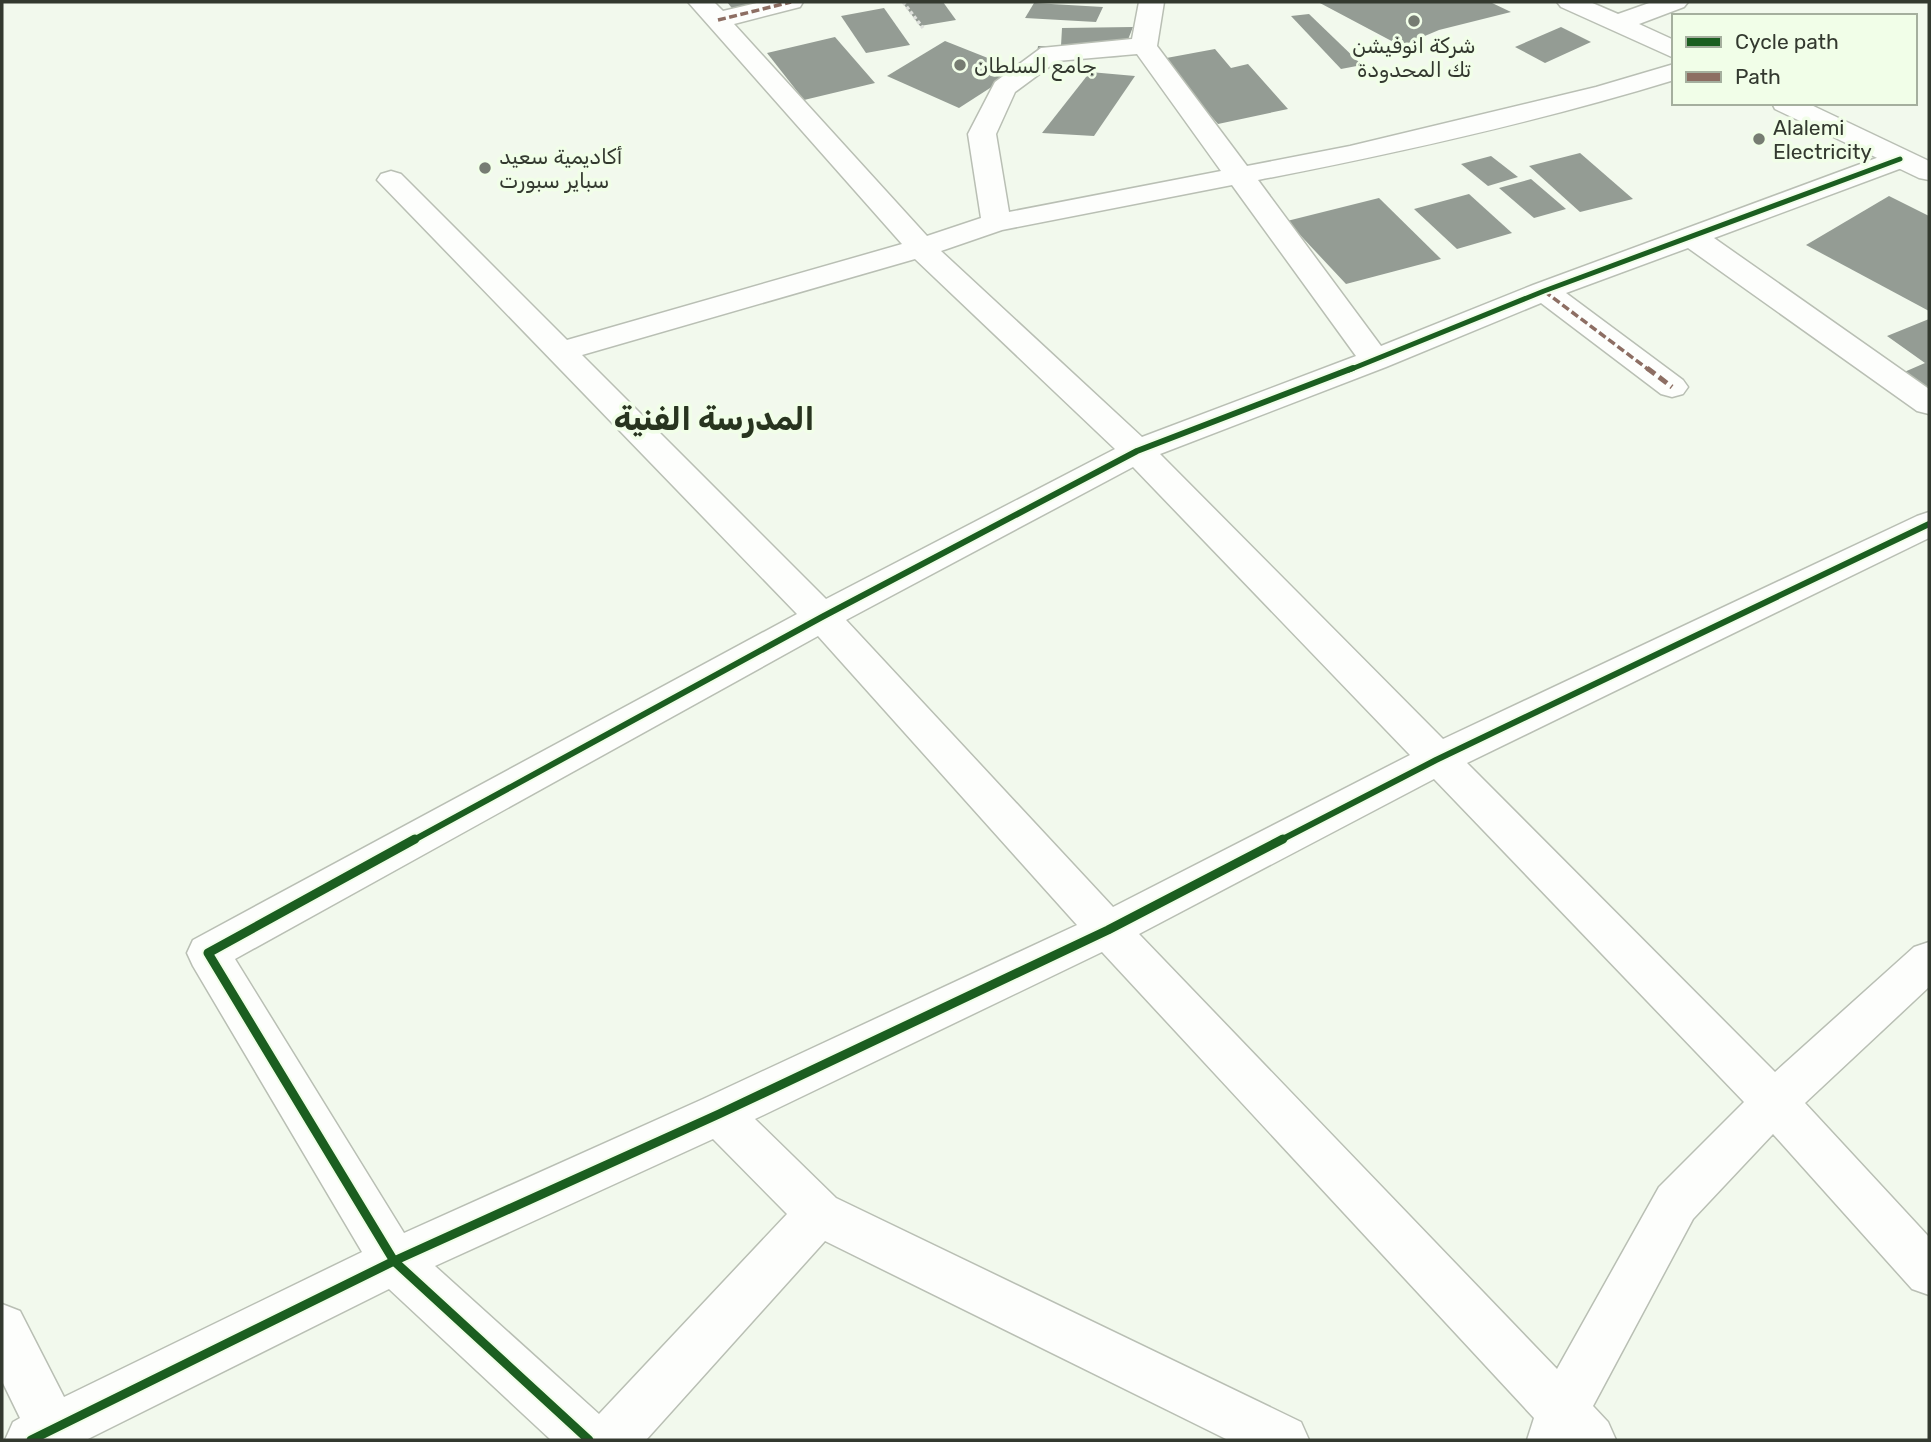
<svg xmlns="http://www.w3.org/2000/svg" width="1931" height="1442" viewBox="0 0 1931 1442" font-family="Rubik,'Noto Naskh Arabic',sans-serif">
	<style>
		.building { fill: #949c94 }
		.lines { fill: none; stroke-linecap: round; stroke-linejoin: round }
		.street-casing { stroke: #b9bfb4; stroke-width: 3 }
		.secondary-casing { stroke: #b9bfb4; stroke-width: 3 }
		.path { stroke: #dde0db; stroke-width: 3.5; stroke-dasharray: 3.5 2.5; stroke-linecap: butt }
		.street { fill: #fdfefc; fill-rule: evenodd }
		.secondary { fill: #fdfefc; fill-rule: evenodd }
		.quiet-far1 { stroke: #8d6e63; stroke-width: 3.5; stroke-dasharray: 8 3.5; stroke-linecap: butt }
		.quiet { stroke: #8d6e63; stroke-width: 5; stroke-dasharray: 10 5; stroke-linecap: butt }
		.cycleway-far2-casing { stroke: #f1fee8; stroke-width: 9 }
		.cycleway-far1-casing { stroke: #f1fee8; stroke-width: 10 }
		.cycleway-casing { stroke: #f1fee8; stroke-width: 13 }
		.cycleway-far2 { stroke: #1b5e20; stroke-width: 5 }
		.cycleway-far1 { stroke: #1b5e20; stroke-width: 6 }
		.cycleway { stroke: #1b5e20; stroke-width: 9 }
		.poi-dot { fill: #767c72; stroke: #f1fee8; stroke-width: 2.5 }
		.labels { text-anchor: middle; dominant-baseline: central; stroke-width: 7; stroke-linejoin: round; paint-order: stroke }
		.far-poi-label { font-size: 21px; fill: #33392f; stroke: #f1fee8; text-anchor: start }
		.district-label { font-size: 32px; font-weight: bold; fill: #28341f; stroke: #f1fee8 }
	</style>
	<rect width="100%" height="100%" fill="#f2f9ed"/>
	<g class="building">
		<polygon points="727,2 802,2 802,3 739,17"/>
		<polygon points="902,2 943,2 956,20 920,26"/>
		<polygon points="1318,2 1490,2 1511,12 1439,30 1401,46"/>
		<polygon points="1034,3 1103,7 1096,22 1025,18"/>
		<polygon points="884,8 910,45 866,53 841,16"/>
		<polygon points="1309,14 1362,65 1341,69 1291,16"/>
		<polygon points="1133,27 1121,57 1036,59 1038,46 1061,46 1062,28"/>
		<polygon points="1561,27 1591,42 1545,63 1515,47"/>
		<polygon points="835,37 875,83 804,100 767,53"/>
		<polygon points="945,41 1018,70 959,108 887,76"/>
		<polygon points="1215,49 1231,68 1248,64 1288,109 1218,124 1161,59"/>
		<polygon points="1090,72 1135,76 1094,136 1042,133"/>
		<polygon points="1580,153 1633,199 1580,212 1529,166"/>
		<polygon points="1491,156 1518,177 1488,186 1461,164"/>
		<polygon points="1531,179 1566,209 1534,218 1499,188"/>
		<polygon points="1469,194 1512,233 1457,249 1414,209"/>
		<polygon points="1889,196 1929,216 1929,311 1806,245"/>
		<polygon points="1379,198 1441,259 1346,284 1287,221"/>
		<polygon points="1929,319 1929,400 1895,376 1925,363 1887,336"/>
	</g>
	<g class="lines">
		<defs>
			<path id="street" d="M688,2H714L723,11L761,2H803L800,7L734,24L927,236L981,218L968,134L995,82L1041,48L1132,39L1139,2H1164L1157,46L1247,166L1350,146L1596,87L1674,64V80C1537,122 1397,153 1258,180L1381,346L1533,285L1890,153L1900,151L1910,153L1914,159L1910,165L1714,238L1929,389V414L1917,411L1688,248L1566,293L1683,380L1688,387L1683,394L1672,397L1661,394L1541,303L1386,367L1160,454L1443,739L1917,516L1929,512V538L1467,763L1775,1072L1914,947L1929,942V987L1805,1103L1929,1237V1295L1912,1289L1773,1134L1693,1219L1593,1406L1608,1422L1616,1440H1527L1534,1418L1102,952L755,1119L836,1198L1301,1422L1309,1440H1228L825,1241L646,1440H551L389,1289L86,1440H5L13,1422L20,1418L2,1381V1304L20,1311L64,1397L362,1252L193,966L187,953L193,940L797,614L377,180L381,174L391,171L401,174L567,340L902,244ZM1137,54L1221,171L1009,212L996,134L1015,92L1057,61ZM1232,185L1356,356L1142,437L941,251L1002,230ZM915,259L1115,449L826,599L582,355ZM1133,467L1410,755L1113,907L846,620ZM818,636L1077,925L703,1099L404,1233L235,959ZM1434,779L1744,1102L1659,1187L1557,1369L1139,934ZM713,1139L787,1214L599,1414L435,1266Z"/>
			<g id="secondary">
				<polygon points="1557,2 1590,2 1618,14 1652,2 1688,2 1684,7 1639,24 1674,40 1674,58 1561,7"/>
				<polygon points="1772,103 1807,103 1929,161 1929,180 1919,178 1775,109"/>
			</g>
		</defs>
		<use href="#street" class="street-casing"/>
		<use href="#secondary" class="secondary-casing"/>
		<polyline class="path" points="903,2 923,28"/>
		<use href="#street" class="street"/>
		<use href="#secondary" class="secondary"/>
		<g class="quiet-far1">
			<polyline points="718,20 791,2"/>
			<polyline points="1544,291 1649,370"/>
		</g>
		<polyline class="quiet" points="1647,368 1672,387"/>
		<defs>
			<polyline id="cycleway-far2" points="1349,370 1544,291 1900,159"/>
			<g id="cycleway-far1">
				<polyline points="412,841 822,617 1137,451 1353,368"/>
				<polyline points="1279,841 1436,760 1929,524"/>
			</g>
			<g id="cycleway">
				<polyline points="415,839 208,953 394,1261 589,1440"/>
				<polyline points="31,1440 394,1261 719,1114 1108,930 1283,839"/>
			</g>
		</defs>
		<use href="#cycleway-far2" class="cycleway-far2-casing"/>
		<use href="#cycleway-far1" class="cycleway-far1-casing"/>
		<use href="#cycleway" class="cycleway-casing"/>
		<use href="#cycleway-far2" class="cycleway-far2"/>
		<use href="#cycleway-far1" class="cycleway-far1"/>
		<use href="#cycleway" class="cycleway"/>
	</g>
	<g class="poi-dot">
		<circle cx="1414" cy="21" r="7"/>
		<circle cx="960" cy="65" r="7"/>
		<circle cx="1759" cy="139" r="7"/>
		<circle cx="485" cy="168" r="7"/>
	</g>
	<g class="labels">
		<g class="far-poi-label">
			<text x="1414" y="45" text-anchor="middle">شركة انوفيشن<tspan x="1414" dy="24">تك المحدودة</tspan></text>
			<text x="974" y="65">جامع السلطان</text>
			<text x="1773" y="127">Alalemi<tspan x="1773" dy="24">Electricity</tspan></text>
			<text x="499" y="156">أكاديمية سعيد<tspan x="499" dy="24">سباير سبورت</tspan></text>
		</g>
		<g class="district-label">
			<text x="714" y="419">المدرسة الفنية</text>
		</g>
	</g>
	<rect width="1931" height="1442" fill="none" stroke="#33392f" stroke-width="7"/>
	<rect x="1672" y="14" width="245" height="91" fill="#f1fee8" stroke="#a5af9e" stroke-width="2"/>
	<rect x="1686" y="37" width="35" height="10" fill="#1b5e20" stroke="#a5af9e" stroke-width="2"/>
	<text x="1735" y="49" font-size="21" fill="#33392f">Cycle path</text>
	<rect x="1686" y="72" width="35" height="10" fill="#8d6e63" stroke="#a5af9e" stroke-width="2"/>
	<text x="1735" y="84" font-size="21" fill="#33392f">Path</text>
</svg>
